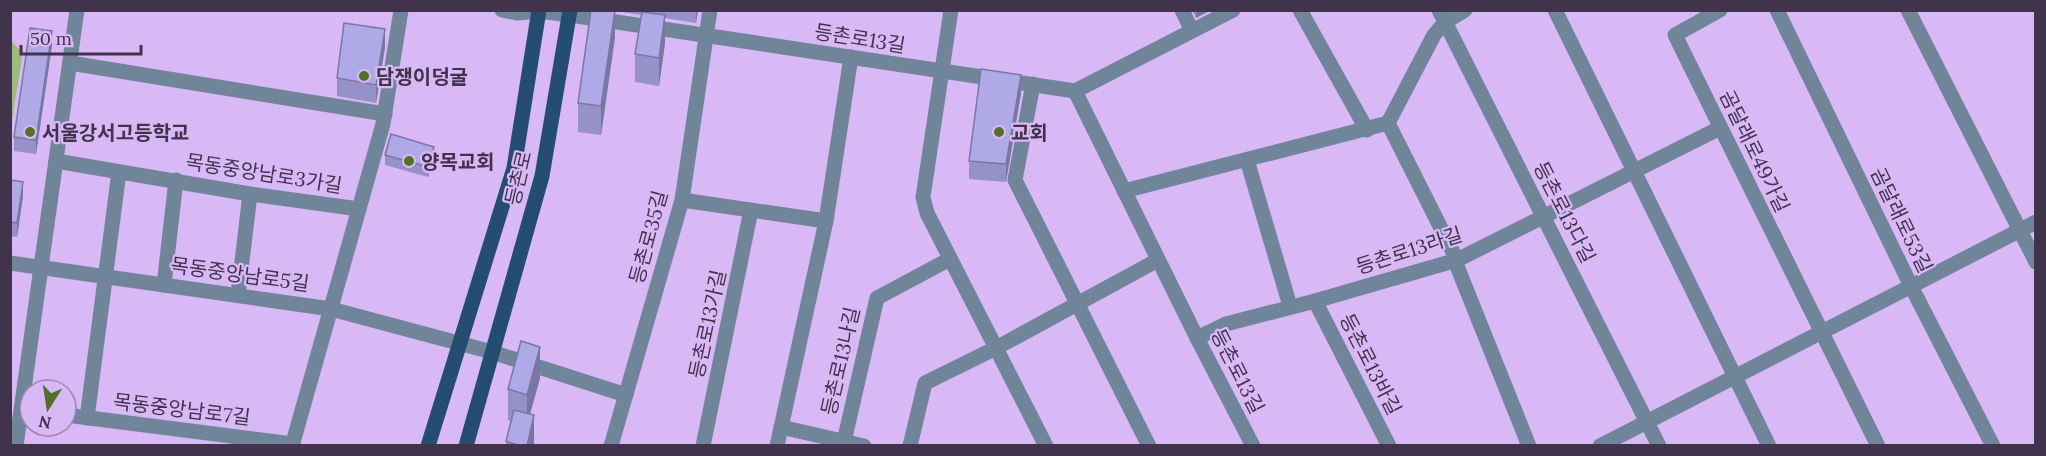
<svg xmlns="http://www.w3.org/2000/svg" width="2046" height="456" viewBox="0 0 2046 456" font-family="Lora,'Noto Sans KR',serif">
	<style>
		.green { fill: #9ebb7f }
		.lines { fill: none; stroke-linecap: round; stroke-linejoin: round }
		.minor { stroke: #70859a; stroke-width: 15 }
		.major { stroke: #254d72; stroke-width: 15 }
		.wall { fill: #9691c8 }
		.shaded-wall { fill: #7a76a2 }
		.building { fill: #afa9e8; stroke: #7a76a2; stroke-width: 1.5 }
		.poi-dot { fill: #527127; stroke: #d9b8f6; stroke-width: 2 }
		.labels { text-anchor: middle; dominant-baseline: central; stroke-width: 4.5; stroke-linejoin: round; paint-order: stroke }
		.street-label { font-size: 20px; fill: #40334b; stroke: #d9b8f6 }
		.poi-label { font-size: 20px; font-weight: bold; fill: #40334b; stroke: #d9b8f6; text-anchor: start }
	</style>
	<rect width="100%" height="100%" fill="#d9b8f6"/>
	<polygon class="green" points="11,41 21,51 22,58 11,127"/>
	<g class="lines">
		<g class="minor">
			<polyline points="502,10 517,13 539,11 570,15 1075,91 1197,338 1253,446"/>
			<polyline points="951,10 923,197 927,213 1046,446"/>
			<polyline points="1182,10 1192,31"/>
			<polyline points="1300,10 1367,130"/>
			<polyline points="1439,10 1659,446"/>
			<polyline points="1555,10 1769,446"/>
			<polyline points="1720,10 1675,35 1878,446"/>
			<polyline points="1777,10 1911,286 1993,446"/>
			<polyline points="1908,10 2036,262"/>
			<polyline points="70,63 385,114"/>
			<polyline points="1033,84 1015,180 1149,446"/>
			<polyline points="1075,91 1233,10"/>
			<polyline points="1388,123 1457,260 1457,266 1529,446"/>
			<polyline points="1247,160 1290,306"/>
			<polyline points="56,161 250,194 359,209"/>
			<polyline points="1124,191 1388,123 1434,35 1445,22 1465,10"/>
			<polyline points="682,200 826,221"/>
			<polyline points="10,263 331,309 492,352 626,395"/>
			<polyline points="164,285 176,180"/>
			<polyline points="238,295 250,194"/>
			<polyline points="1315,301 1389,446"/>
			<polyline points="1197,338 1226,324 1315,301 1457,260 1720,128"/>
			<polyline points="66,415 293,444"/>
			<polyline points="87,418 119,172"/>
			<polyline points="781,427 864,446"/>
			<polyline points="16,446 77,10"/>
			<polyline points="292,446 383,124 401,10"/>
			<polyline points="611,446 682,200 710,10"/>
			<polyline points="703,446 751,210"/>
			<polyline points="777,446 826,221 851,57"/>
			<polyline points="843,446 877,298 950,259"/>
			<polyline points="910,446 925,383 996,348 1158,260"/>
			<polyline points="1600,446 2036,222"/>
		</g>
		<g class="major">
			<polyline points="428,446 514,168 539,10"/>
			<polyline points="466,446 542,176 570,10"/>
		</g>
	</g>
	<g class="wall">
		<polygon points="591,10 698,10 696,23 665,18 665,43 659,86 635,82 635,54 641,15 615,11 615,37 601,135 578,132 578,103"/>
		<polygon points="1192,10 1211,10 1196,18"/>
		<polygon points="52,45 36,154 14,151 14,137"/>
		<polygon points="385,47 376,103 337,96 337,78"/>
		<polygon points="1021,93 1006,182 969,179 969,161"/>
		<polygon points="385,155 434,157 428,177 385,165"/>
		<polygon points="10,180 23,196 17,237 10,236"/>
		<polygon points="540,378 530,414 534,415 534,446 506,446 506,441 511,421 508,420 508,389"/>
	</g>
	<g class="shaded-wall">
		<polygon points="615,10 615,37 601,135 601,106"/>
		<polygon points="696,10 698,10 696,23"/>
		<polygon points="1196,10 1211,10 1196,18"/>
		<polygon points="665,15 665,43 659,86 659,58"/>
		<polygon points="385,29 385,47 376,103 376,85"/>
		<polygon points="52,31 52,45 36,154 36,140"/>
		<polygon points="1021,75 1021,93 1006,182 1006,164"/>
		<polygon points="434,147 434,157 428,177 428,167"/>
		<polygon points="23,182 23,196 17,237 17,223"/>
		<polygon points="540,347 540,378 527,425 527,395"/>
		<polygon points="534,415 534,446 527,446"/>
	</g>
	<g class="building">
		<polygon points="591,10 615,10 601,106 578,103"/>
		<polygon points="642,12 665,15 659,58 635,54"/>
		<polygon points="344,23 385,29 376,85 337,78"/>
		<polygon points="30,28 52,31 36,140 14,137"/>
		<polygon points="981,69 1021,75 1006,164 969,161"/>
		<polygon points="391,134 434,147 428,167 385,155"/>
		<polygon points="10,180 23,182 17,223 10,222"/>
		<polygon points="521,341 540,347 527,395 508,389"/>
		<polygon points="514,410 534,415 527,446 521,446 506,441"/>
	</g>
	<g class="poi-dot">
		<circle cx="364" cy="76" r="6"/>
		<circle cx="30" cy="132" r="6"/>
		<circle cx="999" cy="132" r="6"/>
		<circle cx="409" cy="161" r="6"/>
	</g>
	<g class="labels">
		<g class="street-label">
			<text transform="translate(860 38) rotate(9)">등촌로13길</text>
			<text transform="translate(1755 151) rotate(64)">곰달래로49가길</text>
			<text transform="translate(264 173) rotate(9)">목동중앙남로3가길</text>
			<text transform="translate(518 178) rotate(-77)">등촌로</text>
			<text transform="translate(1565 212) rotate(63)">등촌로13다길</text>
			<text transform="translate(1902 220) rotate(64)">곰달래로53길</text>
			<text transform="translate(648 237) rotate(-75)">등촌로35길</text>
			<text transform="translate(1409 250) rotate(-18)">등촌로13라길</text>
			<text transform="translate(240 274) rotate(8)">목동중앙남로5길</text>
			<text transform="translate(707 324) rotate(-78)">등촌로13가길</text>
			<text transform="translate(840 361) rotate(-77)">등촌로13나길</text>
			<text transform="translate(1371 364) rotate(63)">등촌로13바길</text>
			<text transform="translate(1238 371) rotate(63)">등촌로13길</text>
			<text transform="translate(182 409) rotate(7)">목동중앙남로7길</text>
		</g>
		<g class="poi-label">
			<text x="376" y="76">담쟁이덩굴</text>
			<text x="42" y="132">서울강서고등학교</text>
			<text x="1011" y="132">교회</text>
			<text x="421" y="161">양목교회</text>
		</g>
	</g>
	<rect width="2046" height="456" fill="none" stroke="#40334b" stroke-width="24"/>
	<g transform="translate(48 408) rotate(192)"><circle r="28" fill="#d9b8f6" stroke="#9c83b2" stroke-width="1.5"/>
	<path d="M0-4.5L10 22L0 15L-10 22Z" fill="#527127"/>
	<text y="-9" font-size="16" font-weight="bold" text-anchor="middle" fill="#40334b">N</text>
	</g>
	<path d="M21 45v9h120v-9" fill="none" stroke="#40334b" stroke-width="3"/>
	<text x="30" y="45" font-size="18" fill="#40334b" stroke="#d9b8f6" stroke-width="4.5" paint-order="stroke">50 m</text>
</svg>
